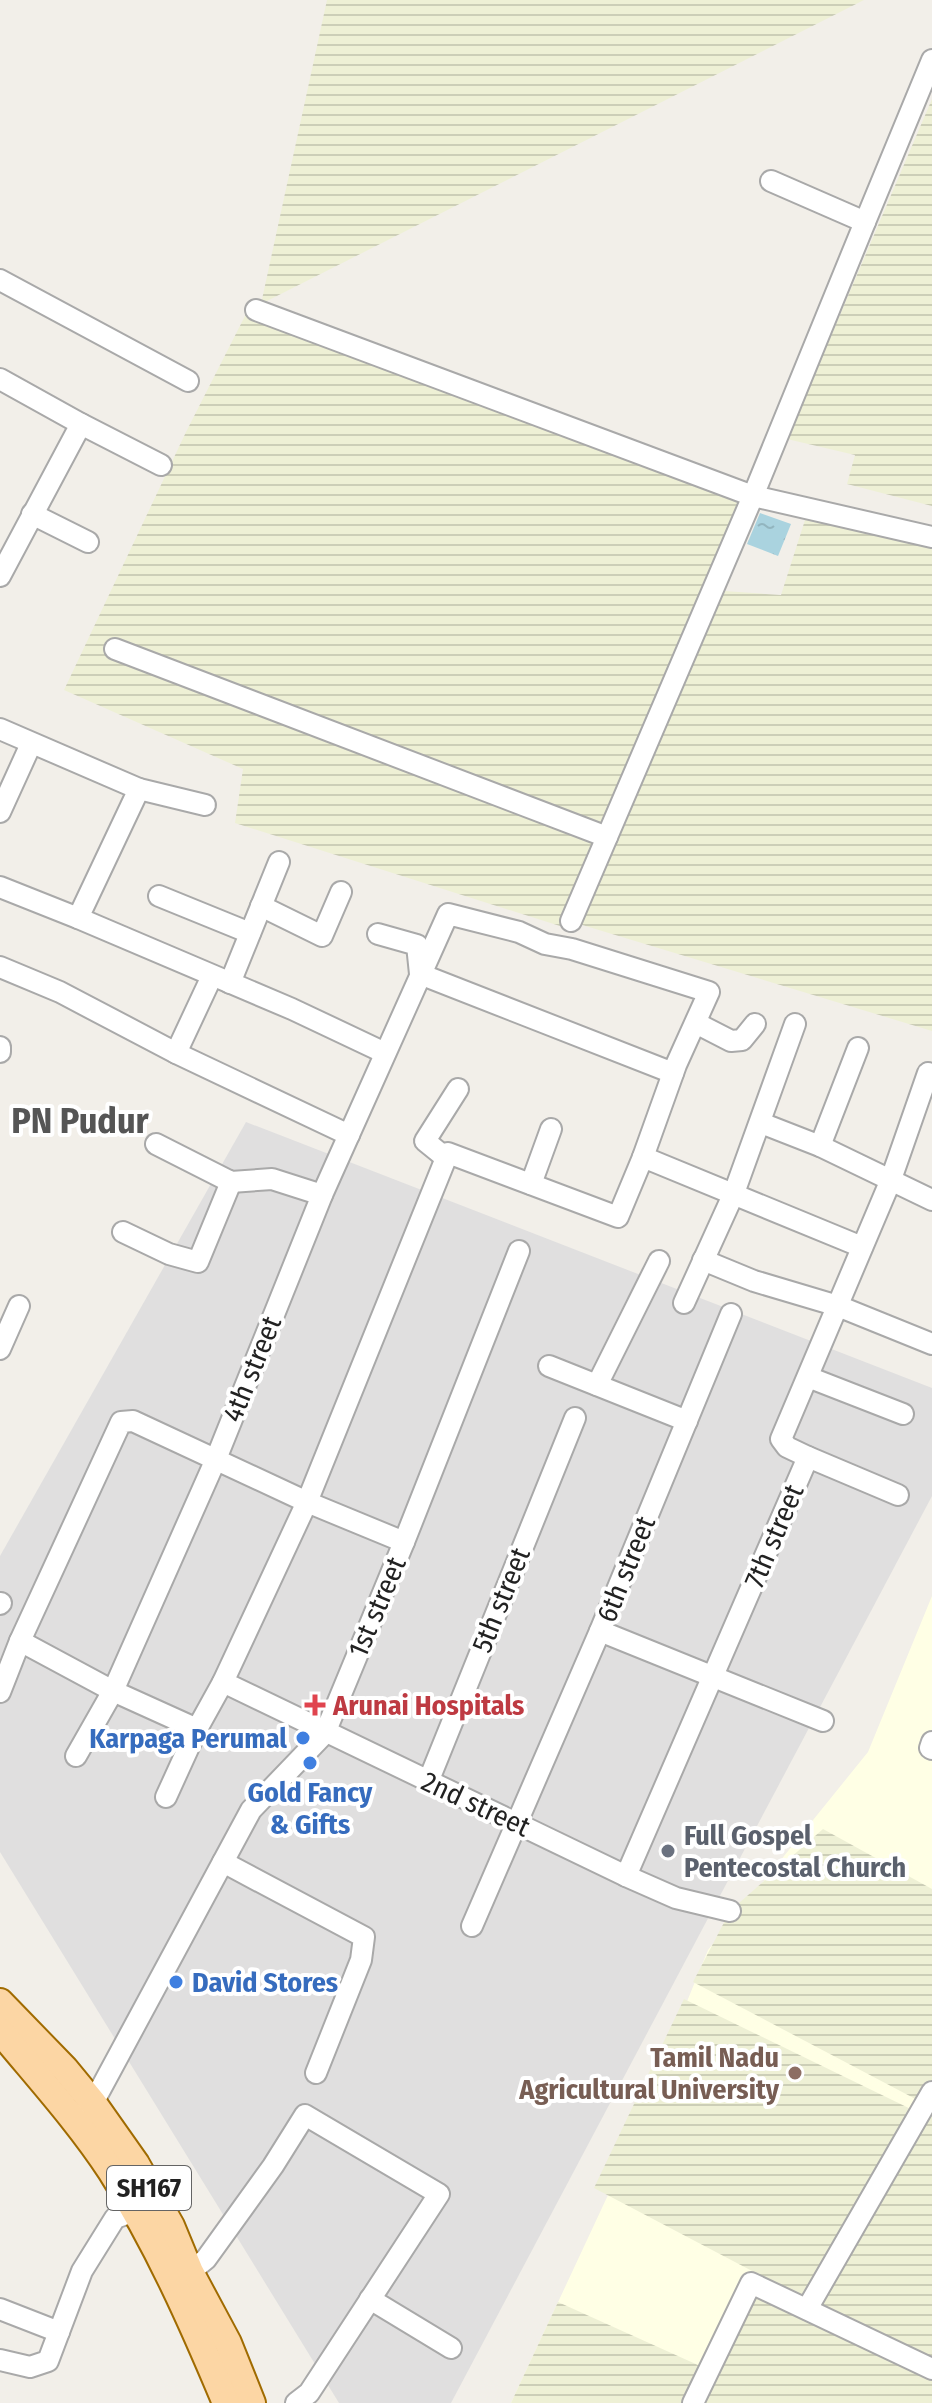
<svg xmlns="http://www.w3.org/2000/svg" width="932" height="2403" viewBox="0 0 932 2403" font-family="'Fira Sans Condensed',sans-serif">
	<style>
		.residential { fill: #e0dfdf }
		.education { fill: #ffffe5 }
		.farmland { fill: url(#farmland-rules) }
		.water { fill: url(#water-ripples) }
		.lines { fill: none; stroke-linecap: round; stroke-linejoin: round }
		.minor-casing { stroke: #a9a9a9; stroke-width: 24 }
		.major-casing { stroke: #a06b00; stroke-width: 30 }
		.minor { stroke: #fff; stroke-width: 20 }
		.major { stroke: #fcd6a4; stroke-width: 26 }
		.health-dot { fill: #e0444e; stroke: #fff; stroke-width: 3 }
		.shop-dot { fill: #3f7fe0; stroke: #fff; stroke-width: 3 }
		.worship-dot { fill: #6b7280; stroke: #fff; stroke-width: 3 }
		.education-dot { fill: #8d6e63; stroke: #fff; stroke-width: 3 }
		.labels { text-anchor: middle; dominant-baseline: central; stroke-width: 8; stroke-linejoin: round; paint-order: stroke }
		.shield { fill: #fff; stroke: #646464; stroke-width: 2 }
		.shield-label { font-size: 26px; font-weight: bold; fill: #222 }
		.street-label { font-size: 28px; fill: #222; stroke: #fff }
		.health-label { font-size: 28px; font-weight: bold; fill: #be3a42; stroke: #fff; text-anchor: start }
		.shop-label { font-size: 28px; font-weight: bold; fill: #366cbe; stroke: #fff; text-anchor: end }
		.worship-label { font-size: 28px; font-weight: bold; fill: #5b616d; stroke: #fff; text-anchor: start }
		.education-label { font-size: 28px; font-weight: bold; fill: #785e54; stroke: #fff; text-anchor: end }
		.district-label { font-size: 36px; font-weight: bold; fill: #555; stroke: #fff }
	</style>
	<defs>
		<pattern id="farmland-rules" width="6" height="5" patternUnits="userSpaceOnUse" patternTransform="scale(2)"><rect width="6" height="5" fill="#eef0d5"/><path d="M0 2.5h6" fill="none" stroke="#ccceb7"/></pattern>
		<pattern id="water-ripples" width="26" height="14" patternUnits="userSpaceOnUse" patternTransform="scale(2)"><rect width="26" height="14" fill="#aad3df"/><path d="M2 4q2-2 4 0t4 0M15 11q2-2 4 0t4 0" fill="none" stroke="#92b5bf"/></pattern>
	</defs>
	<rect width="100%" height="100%" fill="#f2efe9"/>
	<polygon class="residential" points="246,1122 932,1388 932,1496 451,2403 339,2403 0,1852 0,1556"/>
	<polygon class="education" points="932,1596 932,2403 511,2403 608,2195 708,1950 868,1752"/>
	<g class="farmland">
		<polygon points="327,0 864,0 261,304"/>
		<polygon points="932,99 932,506 847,484 855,455 787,439"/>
		<polygon points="247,312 746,494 560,926 235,823 243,769 64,690 186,432"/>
		<polygon points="805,520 932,545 932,1031 579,924 724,591 781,595"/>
		<polygon points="823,1829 932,1889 932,2091 925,2104 693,1982 730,1911"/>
		<polygon points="684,1999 919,2113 811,2302 594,2188"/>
		<polygon points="932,2113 932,2359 818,2305"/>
		<polygon points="749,2293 932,2380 932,2403 699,2403"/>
		<polygon points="558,2302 709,2370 693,2403 511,2403"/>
	</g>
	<polygon class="water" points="760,513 791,524 778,556 747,544"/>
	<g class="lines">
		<defs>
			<g id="minor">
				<polyline points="771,181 865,222 753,496 932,537"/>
				<polyline points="865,222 932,60"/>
				<polyline points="0,280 188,381"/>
				<polyline points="256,310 753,496 571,921"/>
				<polyline points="0,379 81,424 0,576"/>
				<polyline points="81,424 161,465"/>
				<polyline points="32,514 88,542"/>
				<polyline points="115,649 607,837"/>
				<polyline points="0,729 139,789 78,918 292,1009 385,1053"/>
				<polyline points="139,789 205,805"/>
				<polyline points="0,812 31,744"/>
				<polyline points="0,887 78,918"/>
				<polyline points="159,896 250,933"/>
				<polyline points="261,906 322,936 341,892"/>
				<polyline points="378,934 417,945 420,974 673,1073"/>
				<polyline points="0,967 60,992 176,1053 349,1135"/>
				<polyline points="230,983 279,862"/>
				<polyline points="696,1023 731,1041 742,1040 755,1024"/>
				<polyline points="0,1047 0,1052"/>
				<polyline points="176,1053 212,976"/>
				<polyline points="761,1123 820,1146 932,1200"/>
				<polyline points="156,1144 231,1182 272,1179 322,1195"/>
				<polyline points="820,1146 858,1048"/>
				<polyline points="446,1158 425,1141 458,1089"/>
				<polyline points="531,1184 551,1129"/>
				<polyline points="123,1232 169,1254 198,1262 231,1182"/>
				<polyline points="703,1260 754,1281 838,1306 932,1344"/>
				<polyline points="684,1303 734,1193 795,1024"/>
				<polyline points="0,1349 19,1306"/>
				<polyline points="549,1366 687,1421"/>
				<polyline points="808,1377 903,1414"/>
				<polyline points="597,1385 659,1261"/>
				<polyline points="808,1457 898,1495"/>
				<polyline points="0,1604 1,1603"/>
				<polyline points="600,1631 823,1721"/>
				<polyline points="20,1641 121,1422 133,1421 307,1502 404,1542"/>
				<polyline points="223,1682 197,1729 113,1691 216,1459 322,1195 448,914 519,932 545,944 572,949 709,992 676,1065 643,1157"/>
				<polyline points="0,1692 20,1641 113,1691 76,1756"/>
				<polyline points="932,1742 930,1748 932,1749"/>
				<polyline points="428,1782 575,1418"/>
				<polyline points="166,1797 197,1729"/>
				<polyline points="223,1862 364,1937 361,1960 316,2073"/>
				<polyline points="626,1876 808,1457 787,1447 781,1439 890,1182 928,1073 932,1074"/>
				<polyline points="730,1911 676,1898 626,1876 223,1682 307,1502 448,1153 618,1217 643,1157 862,1247"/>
				<polyline points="472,1926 600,1631 731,1314"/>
				<polyline points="84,2112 93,2103 251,1810 325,1733 404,1542 519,1251"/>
				<polyline points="190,2272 206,2259 273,2166 305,2115 439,2194 309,2393 296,2403"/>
				<polyline points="370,2299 451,2348"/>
				<polyline points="0,2309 59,2332"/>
				<polyline points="807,2309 932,2092"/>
				<polyline points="0,2360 30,2367 48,2361 82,2271 115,2218 135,2211"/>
				<polyline points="693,2403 751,2283 932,2369"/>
			</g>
			<g id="major">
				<polyline points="0,2002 65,2069 93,2103 136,2164 171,2226 190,2272 228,2343 252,2403"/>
				<path d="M0,2031C38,2077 79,2122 111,2171C157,2243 193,2324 226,2403"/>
			</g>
		</defs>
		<use href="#minor" class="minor-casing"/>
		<use href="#major" class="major-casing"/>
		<use href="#minor" class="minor"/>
		<use href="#major" class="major"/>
	</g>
	<path class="health-dot" d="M311 1693h8v8h8v8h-8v8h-8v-8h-8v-8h8z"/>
	<g class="shop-dot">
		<circle cx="303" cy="1738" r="8"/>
		<circle cx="310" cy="1763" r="8"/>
		<circle cx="176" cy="1982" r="8"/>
	</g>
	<circle class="worship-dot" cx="668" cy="1851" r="8"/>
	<circle class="education-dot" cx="795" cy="2073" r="8"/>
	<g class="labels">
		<rect class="shield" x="107" y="2166" width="84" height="44" rx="6"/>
		<g class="shield-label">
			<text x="149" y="2188">SH167</text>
		</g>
		<g class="street-label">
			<text transform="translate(252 1369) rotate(-68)">4th street</text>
			<text transform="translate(774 1536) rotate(-67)">7th street</text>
			<text transform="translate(626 1569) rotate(-68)">6th street</text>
			<text transform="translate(501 1600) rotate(-68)">5th street</text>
			<text transform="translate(377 1607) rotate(-67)">1st street</text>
			<text transform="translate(476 1804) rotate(25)">2nd street</text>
		</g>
		<g class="health-label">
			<text x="333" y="1705">Arunai Hospitals</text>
		</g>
		<g class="shop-label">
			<text x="287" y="1738">Karpaga Perumal</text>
			<text x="310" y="1792" text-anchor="middle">Gold Fancy<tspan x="310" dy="32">&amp; Gifts</tspan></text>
			<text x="192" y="1982" text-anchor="start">David Stores</text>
		</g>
		<g class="worship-label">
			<text x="684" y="1835">Full Gospel<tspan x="684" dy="32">Pentecostal Church</tspan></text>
		</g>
		<g class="education-label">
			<text x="779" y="2057">Tamil Nadu<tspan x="779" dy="32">Agricultural University</tspan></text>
		</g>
		<g class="district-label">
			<text x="80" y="1121">PN Pudur</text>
		</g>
	</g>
</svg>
